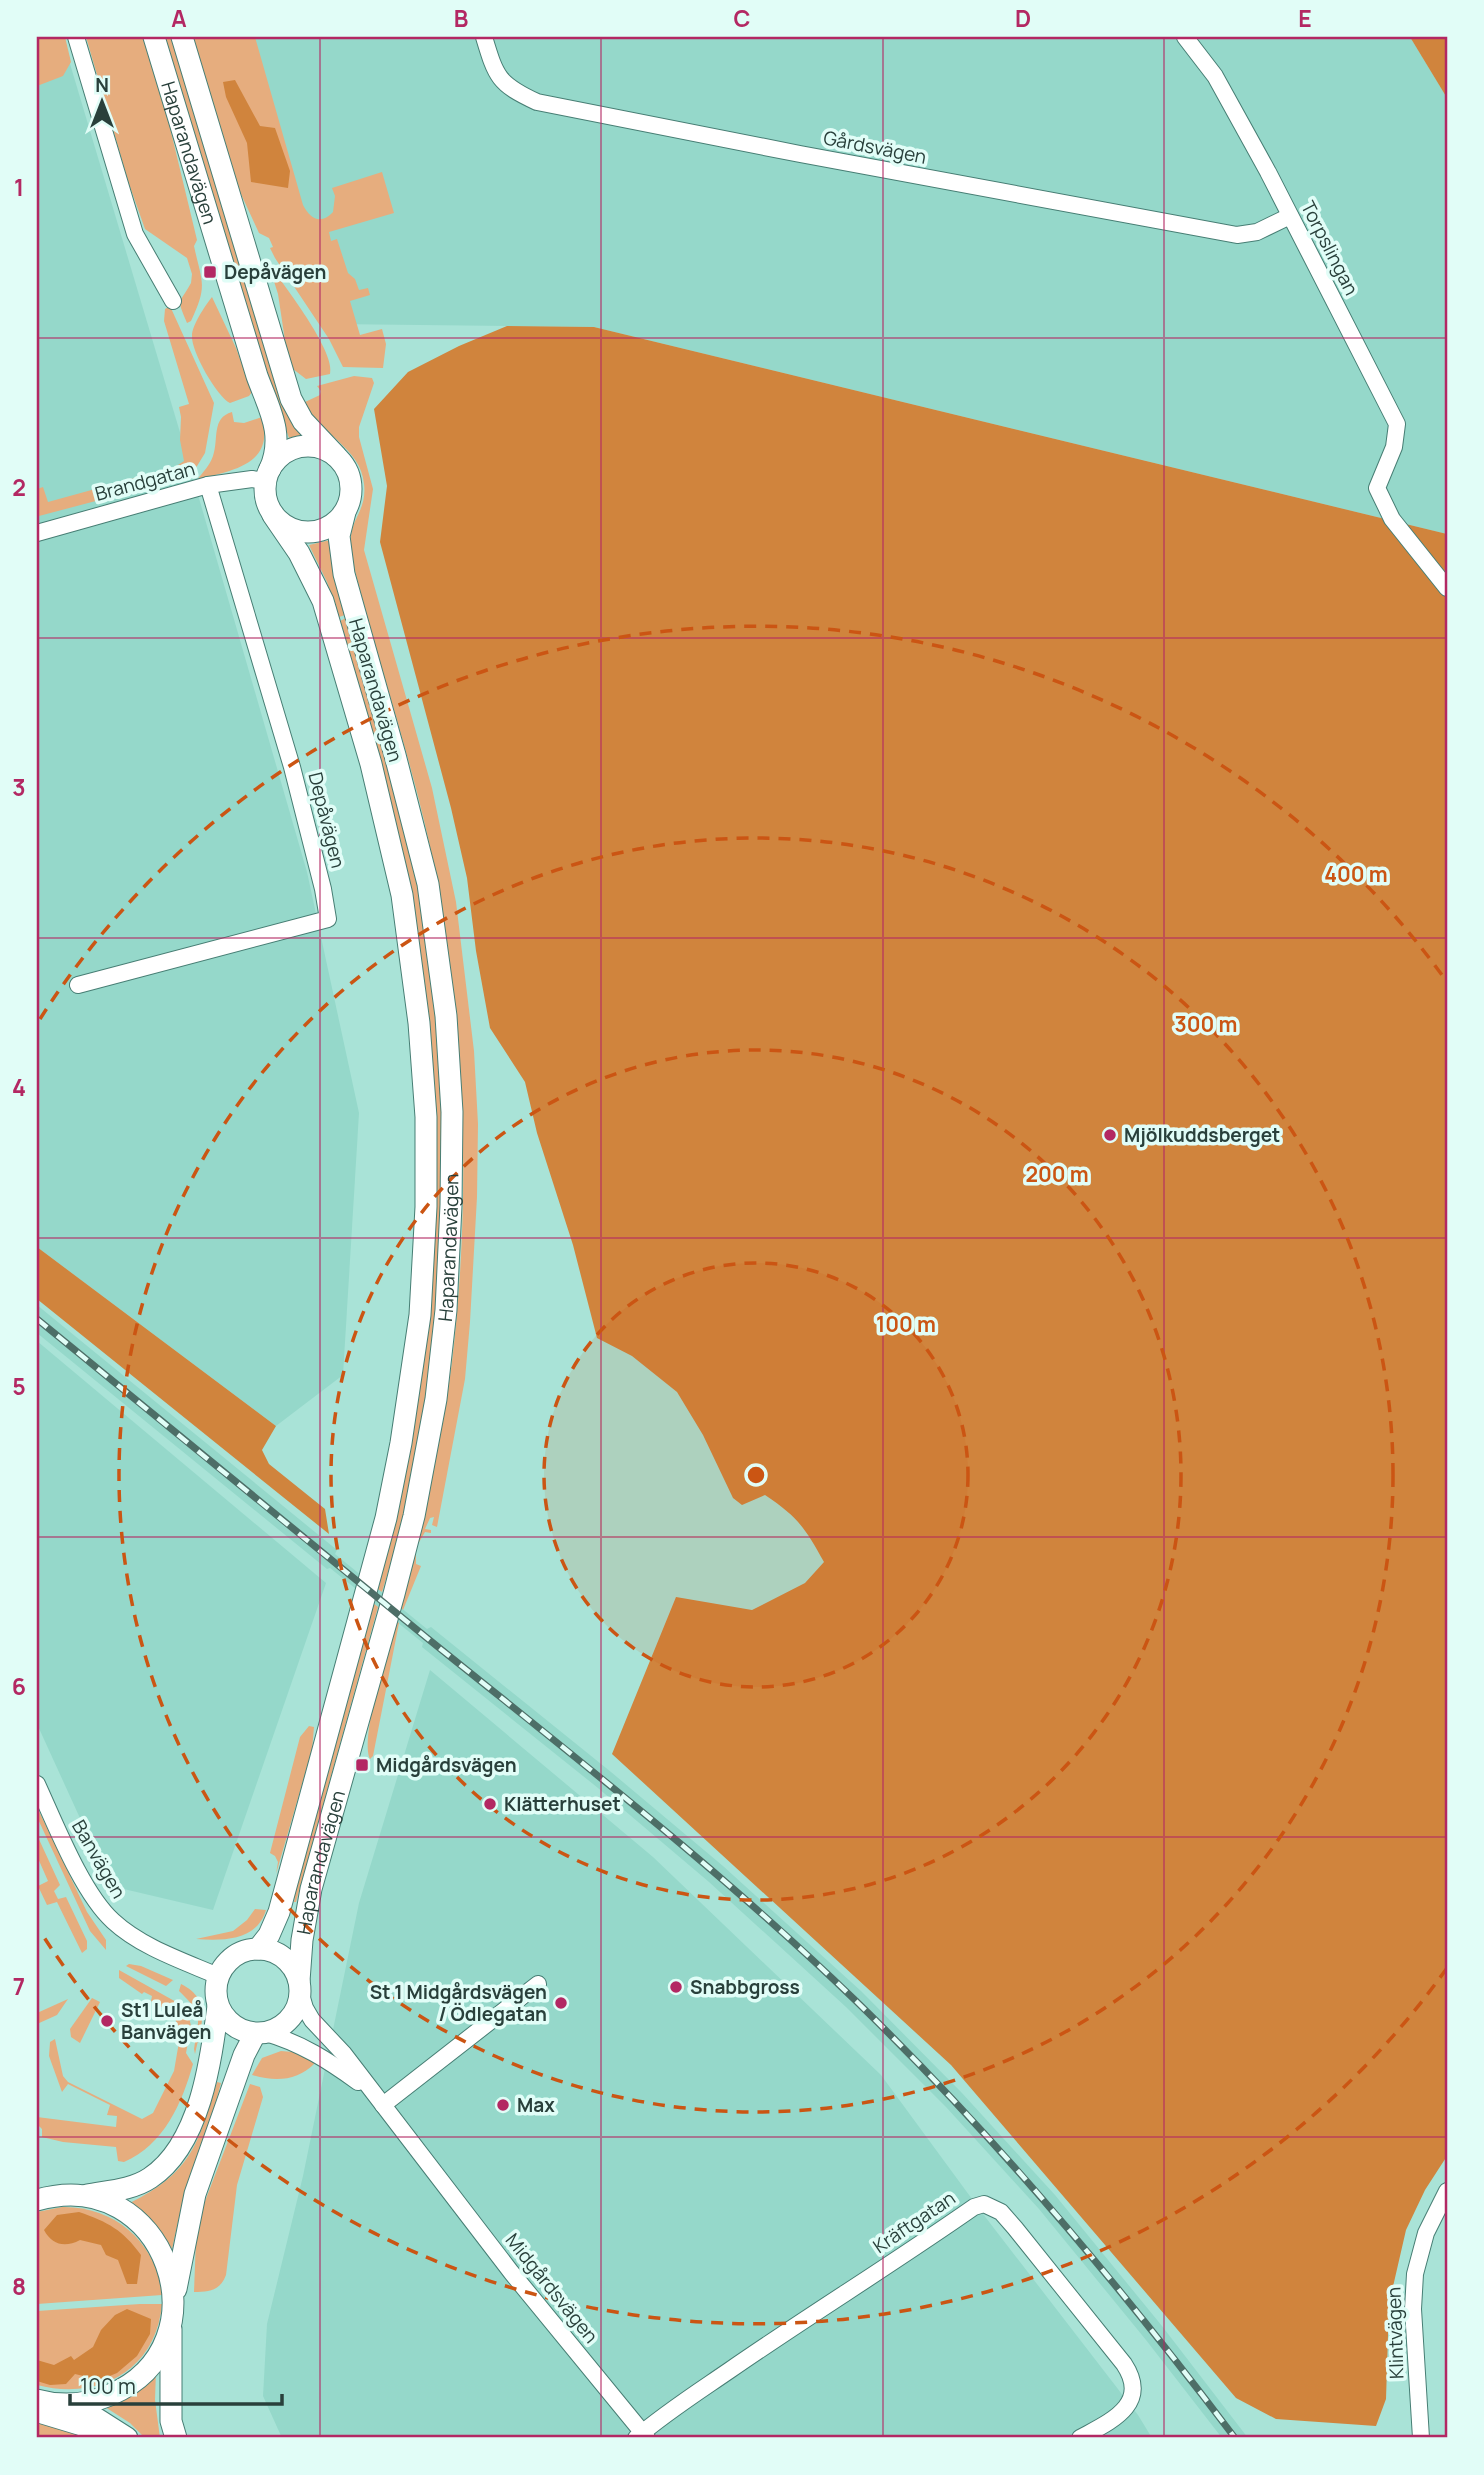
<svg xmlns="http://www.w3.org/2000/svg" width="1484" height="2475" viewBox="0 0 1484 2475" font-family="Manrope,sans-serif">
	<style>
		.built { fill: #95d8ca }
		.green { fill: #e6ad7e }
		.forest { fill: #d0843d }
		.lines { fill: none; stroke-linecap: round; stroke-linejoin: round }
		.minor-casing { stroke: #477e74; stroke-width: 18 }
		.major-casing { stroke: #477e74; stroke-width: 23 }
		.minor { stroke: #fff; stroke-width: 16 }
		.major { stroke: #fff; stroke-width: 21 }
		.rail-casing { stroke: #4d6e67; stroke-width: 7 }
		.rail { stroke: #e1fdf7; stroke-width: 4.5; stroke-dasharray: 13; stroke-linecap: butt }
		.grid { fill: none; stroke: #b32863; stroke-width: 2; stroke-opacity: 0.55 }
		.ring { fill: none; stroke: #cb5513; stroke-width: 3.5; stroke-dasharray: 12 9 }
		.poi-dot { fill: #b32863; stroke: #e1fdf7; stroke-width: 2.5 }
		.labels { text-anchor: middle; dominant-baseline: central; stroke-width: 7; stroke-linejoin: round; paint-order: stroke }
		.street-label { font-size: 19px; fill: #29403b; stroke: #e1fdf7 }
		.poi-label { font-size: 19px; font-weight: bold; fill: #29403b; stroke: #e1fdf7; text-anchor: start }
		.centre { fill: #cb5513; stroke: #e1fdf7; stroke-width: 3.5 }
		.ring-label { font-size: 21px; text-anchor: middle; font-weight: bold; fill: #cb5513; stroke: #e1fdf7; stroke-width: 7; stroke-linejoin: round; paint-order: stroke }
		.neatline { fill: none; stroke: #b32863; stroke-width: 2.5 }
		.grid-label { font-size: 23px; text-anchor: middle; font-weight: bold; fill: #b32863 }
	</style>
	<rect width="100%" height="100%" fill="#a9e3d7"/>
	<g class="built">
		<polygon points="37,37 62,37 179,429 307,872 359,1113 343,1375 276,1426 37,1247"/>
		<polygon points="247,37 1410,37 1447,98 1447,534 594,327 330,324"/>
		<polygon points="37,1305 337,1550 335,1554 427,1629 431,1627 611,1772 723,1866 861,1991 962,2093 1055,2195 1162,2326 1248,2438 1222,2438 1146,2340 1039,2209 946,2107 846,2007 709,1882 598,1788 422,1647 423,1643 330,1568 327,1569 37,1333"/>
		<polygon points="37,1341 326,1583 213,1910 111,1886 37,1724"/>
		<polygon points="430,1670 653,1857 881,2075 983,2214 1138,2415 1152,2438 282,2438 263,2396 267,2324 303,2176 359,1903"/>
	</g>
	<g class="green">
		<polygon points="37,37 65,37 71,62 63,76 37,86"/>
		<path d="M86,37H144L165,107L197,240L194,246C202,283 208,285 191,321L187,323C176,297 179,305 191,283L192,274L187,258L145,229L128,181Z"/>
		<polygon points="165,37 173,37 290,418 301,435 289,438 275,399"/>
		<path d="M193,37H255L303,205C310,219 321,225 333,212L335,196L332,188L382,172L394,213L329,232L331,241L337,239L348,273L355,279L359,290L368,288L370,295L350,301L360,335L382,329L386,344L383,368L343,367L329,339L275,258L270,248L273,247L269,238L259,233L240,192Z"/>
		<path d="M273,270C287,289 336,353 330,374L306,379L293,369L286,347L278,294L271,272Z"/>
		<path d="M212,297L236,348L252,392L249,396L230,403C217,397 191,351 192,336C192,325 205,306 212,297Z"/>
		<polygon points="170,306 214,403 205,453 194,471 179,479 39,516 37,489 43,487 48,502 175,467 184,461 180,440 181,417 179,407 189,404 164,321 165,309"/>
		<path d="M354,376L372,378L374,383L359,427V437L373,489L364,550L432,788L456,902L474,1051L478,1124L477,1197L470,1322L465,1379L437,1527L432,1525L434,1517L430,1518L425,1529L431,1530V1533L425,1532L418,1544C431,1484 444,1423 452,1362C471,1200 466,1036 436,876C416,770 379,668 353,563C352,555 350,545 351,536C353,517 367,508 364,484C361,447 319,435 305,402L320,395L321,391L317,386Z"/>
		<path d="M232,412L234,422L244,423L262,417C275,465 233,470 197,480C203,472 210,465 213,456C219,439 211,418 232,412Z"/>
		<polygon points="330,540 345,615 339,617 327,582 309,545"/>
		<path d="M346,618C365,677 380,737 395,797C403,828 413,859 419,890C457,1122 452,1366 382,1592L375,1587L407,1466L419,1396L427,1332L436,1127L429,1019L411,888L379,753L340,621Z"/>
		<polygon points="416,1550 416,1564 421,1566 403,1610 399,1605"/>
		<polygon points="372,1602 378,1607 296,1902 294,1902 296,1888"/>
		<path d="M395,1620L399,1623L373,1756L370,1759C360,1736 388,1649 395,1620Z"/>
		<polygon points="309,1726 314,1727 312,1750 276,1874 278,1862 275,1856 270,1853 300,1737"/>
		<polygon points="37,1807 87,1912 106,1940 106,1950 90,1931 37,1817"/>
		<polygon points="37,1835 60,1885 54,1891 58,1899 66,1897 87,1941 87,1949 82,1953 57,1902 47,1905 38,1886 48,1881 37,1856"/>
		<path d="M255,1909L266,1910C257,1941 223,1941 196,1939L233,1931L247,1920Z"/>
		<polygon points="129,1964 141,1966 173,1980 166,1986 126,1966"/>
		<path d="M119,1970L187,2008L191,2026L186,2053L193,2064C182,2103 164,2145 124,2162L118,2161L116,2147L63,2142L42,2137V2129L37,2124V2117L116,2127L117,2116L107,2115L110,2105L68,2084L62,2092L49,2056L50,2042L55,2039L63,2076L68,2082L142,2119L153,2113L174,2071L180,2036L174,2014L151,2001L152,1996L144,1992L142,1994L119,1978Z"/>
		<path d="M181,1984C213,2000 201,2025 195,2054L194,2049C199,2016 204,2015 179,1991Z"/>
		<polygon points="92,1998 100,2002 80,2043 71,2037 70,2029"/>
		<polygon points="68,1999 57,2015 37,2024 37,2013"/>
		<path d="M281,2051L293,2052L315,2061V2063C298,2081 275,2082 252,2075L262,2058Z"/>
		<path d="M217,2082L221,2083L210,2123L185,2191L172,2249L162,2233L130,2203C192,2172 198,2144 217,2082Z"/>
		<path d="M250,2084L260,2087L263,2097L237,2185L226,2275C220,2291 209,2292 194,2292L196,2238L202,2209Z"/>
		<path d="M62,2207C115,2206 157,2243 162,2295L37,2304V2212Z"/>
		<path d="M140,2304H162C156,2371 98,2401 37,2385V2311Z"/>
		<polygon points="156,2370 155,2400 160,2438 145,2438 130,2423 105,2407"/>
		<polygon points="37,2420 75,2431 86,2438 42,2438 37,2435"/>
	</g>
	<g class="forest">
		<polygon points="1410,37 1447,37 1447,98"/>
		<polygon points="235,80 260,126 275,128 290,171 288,188 251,182 247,143 226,97 223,82"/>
		<path d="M507,326L594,327L1447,534V2156L1425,2190L1406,2230L1389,2304L1386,2399L1376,2426L1276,2419L1236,2398L951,2065L612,1754L676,1597L752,1610L805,1583L824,1562C805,1528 798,1517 765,1495L742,1505L733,1498L703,1435L677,1392L632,1356L597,1338L573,1245L537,1133L525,1082L490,1028L476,951L467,878L451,808L380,542L387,486L374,409L408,372L459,346Z"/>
		<polygon points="37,1247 276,1426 262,1450 269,1464 325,1509 329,1534 37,1299"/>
		<path d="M79,2212C108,2222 123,2230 141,2255L137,2284H127L118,2260L106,2255L101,2245L80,2240C65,2248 52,2245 44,2230L57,2215Z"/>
		<polygon points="127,2309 151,2319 150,2334 137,2356 117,2373 100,2380 75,2374 66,2384 50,2385 37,2381 37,2360 54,2365 71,2356 74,2360 93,2347 101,2330 115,2315"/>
	</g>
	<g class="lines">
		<defs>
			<g id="minor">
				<polyline points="76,37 135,234 173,301"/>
				<path d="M484,37C496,77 498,84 537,102L800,154L1237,235L1257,232L1290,216"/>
				<polyline points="1185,37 1215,76 1268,172 1397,424 1394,447 1377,488 1392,519 1447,588"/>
				<polyline points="37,533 208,485 252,479 266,481"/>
				<polyline points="78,985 328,919 323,889 292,767 208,485"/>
				<path d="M37,1784C55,1823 82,1893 113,1921C141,1947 183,1961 218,1976"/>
				<polyline points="300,1991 305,2008 312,2020 344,2054 511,2272 647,2438"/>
				<path d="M266,2033C301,2043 329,2061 358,2082"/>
				<polyline points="383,2105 538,1984"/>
				<polyline points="37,2414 80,2427 100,2438"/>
				<path d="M636,2438C665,2413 698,2392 730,2370C811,2314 894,2263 974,2207L984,2204L1001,2212L1015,2228L1124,2364C1151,2405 1109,2422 1080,2438"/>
				<polyline points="1421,2438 1413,2309 1415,2274 1426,2233 1447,2191"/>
			</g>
			<g id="major">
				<path id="s1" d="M154,37L257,376C269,409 285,434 270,469"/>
				<polyline points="182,37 291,399 303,421 336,456"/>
				<circle cx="308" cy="489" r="43"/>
				<circle cx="258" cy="1991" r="42"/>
				<polyline points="258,1949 269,1935 279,1912 386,1518 401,1443 420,1315 426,1207 426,1117 419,1023 402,895 371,764 323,601 299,553 273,515"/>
				<path id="s2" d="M299,1981L302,1940L311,1889L394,1594L414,1516L436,1399L446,1310L451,1205L452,1112L446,1016L428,884L395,755L344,574L339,536L345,512"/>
				<path d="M87,2195C108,2191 132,2190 150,2178C200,2145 211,2061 218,2006"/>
				<path d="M37,2200C165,2163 229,2344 110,2395C86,2405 62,2407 37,2400"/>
				<polyline points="176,2289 195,2194 244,2055 255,2034"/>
				<polyline points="171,2329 171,2421 176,2438"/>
				<polyline points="68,2408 94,2417 127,2438"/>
			</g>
		</defs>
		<use href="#minor" class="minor-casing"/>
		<use href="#major" class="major-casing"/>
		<use href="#minor" class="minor"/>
		<use href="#major" class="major"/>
		<defs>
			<path id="rail" d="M37,1319C167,1426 297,1532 427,1638C573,1756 722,1871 856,2001C995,2136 1119,2284 1235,2438"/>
		</defs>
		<use href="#rail" class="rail-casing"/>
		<use href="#rail" class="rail"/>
	</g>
	<path class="grid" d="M320,37V2438M601,37V2438M883,37V2438M1164,37V2438M37,338H1447M37,638H1447M37,938H1447M37,1238H1447M37,1537H1447M37,1837H1447M37,2137H1447"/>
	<circle cx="756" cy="1475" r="212" fill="#cb5513" fill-opacity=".12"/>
	<g class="ring">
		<circle cx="756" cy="1475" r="212"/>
		<circle cx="756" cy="1475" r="425"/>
		<circle cx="756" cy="1475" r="637"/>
		<path d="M1447 1968A849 849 0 0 1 40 1931M40 1019A849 849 0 0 1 1447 982"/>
	</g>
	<g class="poi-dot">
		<rect x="203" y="265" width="14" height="14" rx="3.5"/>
		<circle cx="1110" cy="1135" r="7"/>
		<rect x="355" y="1758" width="14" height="14" rx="3.5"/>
		<circle cx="490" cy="1804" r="7"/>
		<circle cx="676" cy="1987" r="7"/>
		<circle cx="561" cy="2003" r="7"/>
		<circle cx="107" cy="2021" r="7"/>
		<circle cx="503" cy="2105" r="7"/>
	</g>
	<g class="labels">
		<g class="street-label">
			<text transform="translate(875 147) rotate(11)">Gårdsvägen</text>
			<text stroke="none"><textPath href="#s1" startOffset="121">Haparandavägen</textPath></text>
			<text transform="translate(1330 248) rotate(63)">Torpslingan</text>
			<text transform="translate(145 481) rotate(-15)">Brandgatan</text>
			<text transform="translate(376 690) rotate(74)">Haparandavägen</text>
			<text transform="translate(327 820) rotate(76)">Depåvägen</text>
			<text stroke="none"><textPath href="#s2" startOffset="751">Haparandavägen</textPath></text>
			<text transform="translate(99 1859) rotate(60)">Banvägen</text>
			<text stroke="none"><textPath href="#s2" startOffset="121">Haparandavägen</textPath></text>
			<text transform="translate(914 2222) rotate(-34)">Kräftgatan</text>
			<text transform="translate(552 2288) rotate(51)">Midgårdsvägen</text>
			<text transform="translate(1395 2333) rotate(-92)">Klintvägen</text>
		</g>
		<g class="poi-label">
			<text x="224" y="272">Depåvägen</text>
			<text x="1124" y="1135">Mjölkuddsberget</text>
			<text x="376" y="1765">Midgårdsvägen</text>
			<text x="504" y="1804">Klätterhuset</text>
			<text x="690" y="1987">Snabbgross</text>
			<text x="547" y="1992" text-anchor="end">St 1 Midgårdsvägen<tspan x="547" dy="22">/ Ödlegatan</tspan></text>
			<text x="121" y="2010">St1 Luleå<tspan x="121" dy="22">Banvägen</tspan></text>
			<text x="517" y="2105">Max</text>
		</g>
	</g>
	<circle cx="756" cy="1475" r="10" class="centre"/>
	<g class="ring-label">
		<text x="1356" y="882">400 m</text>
		<text x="1206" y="1032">300 m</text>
		<text x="1057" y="1182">200 m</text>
		<text x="906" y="1332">100 m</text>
	</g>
	<rect width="1484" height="2475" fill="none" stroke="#e1fdf7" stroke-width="77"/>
	<g transform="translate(102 102)" stroke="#e1fdf7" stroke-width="5" paint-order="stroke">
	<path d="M0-5L12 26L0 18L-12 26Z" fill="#29403b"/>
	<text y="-10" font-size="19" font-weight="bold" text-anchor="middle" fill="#29403b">N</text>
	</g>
	<path d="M70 2394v10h212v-10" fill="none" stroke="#29403b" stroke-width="3.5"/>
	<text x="80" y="2394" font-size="21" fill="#29403b" stroke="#e1fdf7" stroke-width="5" paint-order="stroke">100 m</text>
	<rect x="38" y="38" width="1408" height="2398" class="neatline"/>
	<g class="grid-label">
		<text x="179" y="27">A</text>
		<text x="461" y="27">B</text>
		<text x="742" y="27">C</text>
		<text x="1023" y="27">D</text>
		<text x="1305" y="27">E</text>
		<text x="19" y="196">1</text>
		<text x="19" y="496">2</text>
		<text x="19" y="796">3</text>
		<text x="19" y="1096">4</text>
		<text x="19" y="1395">5</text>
		<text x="19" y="1695">6</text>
		<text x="19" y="1995">7</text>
		<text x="19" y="2295">8</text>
	</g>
</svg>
